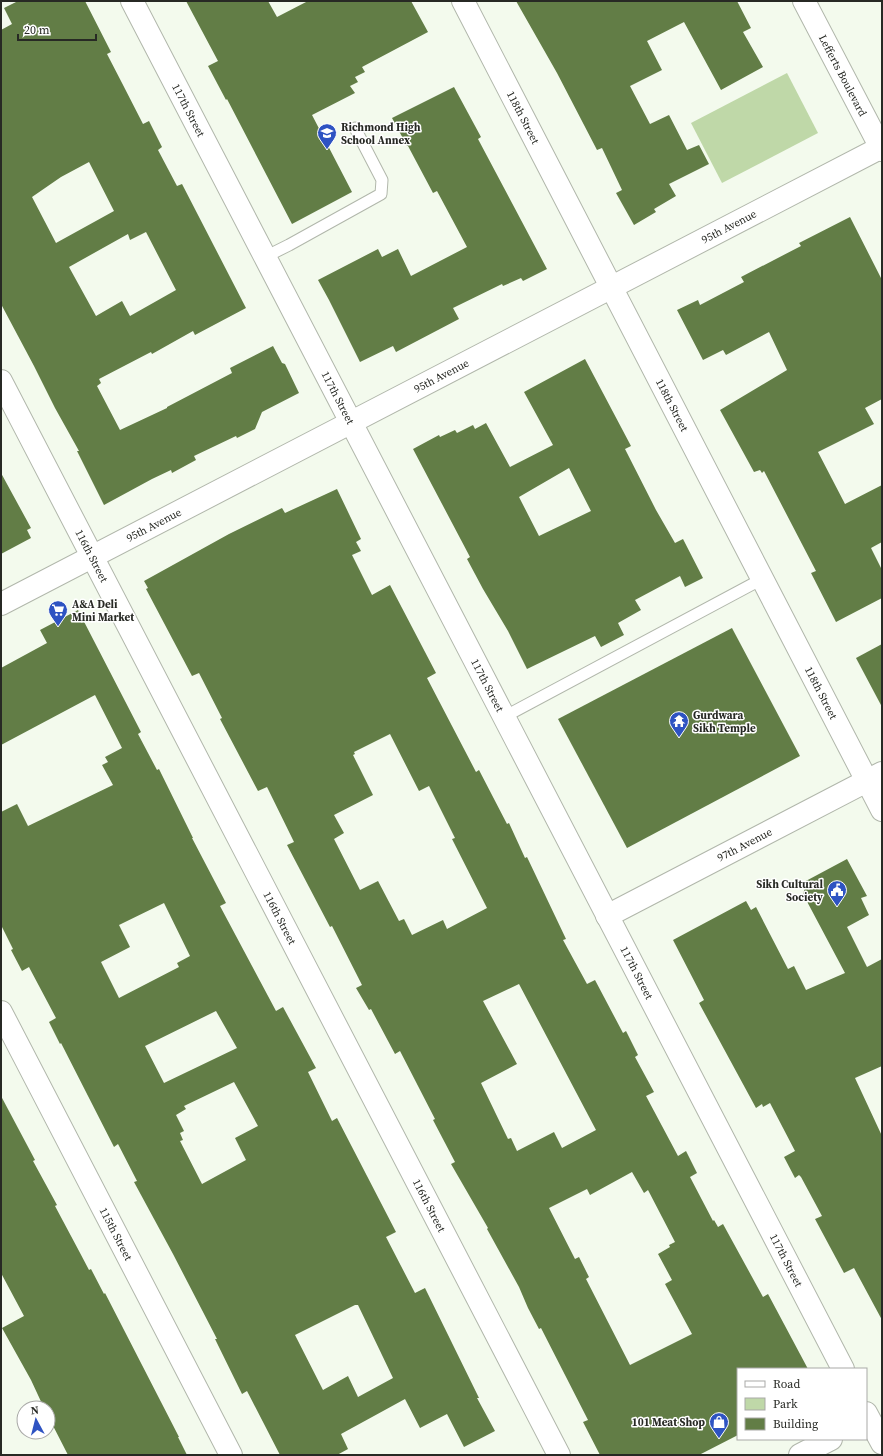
<svg xmlns="http://www.w3.org/2000/svg" width="883" height="1456" viewBox="0 0 883 1456" font-family="'Source Serif 4',serif">
	<style>
		.green { fill: #bfd8a8 }
		.building { fill: #627d46; fill-rule: evenodd }
		.lines { fill: none; stroke-linecap: round; stroke-linejoin: round }
		.lane-casing { stroke: #b1b7ab; stroke-width: 13 }
		.street-casing { stroke: #b1b7ab; stroke-width: 24 }
		.secondary-casing { stroke: #b1b7ab; stroke-width: 24 }
		.lane { stroke: #fff; stroke-width: 11 }
		.street { stroke: #fff; stroke-width: 22 }
		.secondary { stroke: #fff; stroke-width: 22 }
		.labels { text-anchor: middle; dominant-baseline: central; stroke-width: 3; stroke-linejoin: round; paint-order: stroke }
		.street-label { font-size: 11px; fill: #272924; stroke: #fff }
		.poi-label { font-size: 11px; font-weight: bold; fill: #272924; stroke: #fff; text-anchor: start }
	</style>
	<rect width="100%" height="100%" fill="#f3faed"/>
	<polygon class="green" points="787,73 818,133 722,183 691,123"/>
	<g class="building">
		<path d="M18,1H85L111,52L107,54L122,83L143,124L149,121L162,147L158,150L177,186L182,184L246,308L195,335L193,331L152,354L151,352L99,379L101,383L97,386L120,430L167,408V407L232,373L230,368L273,346L282,363L285,364L299,393L262,412L255,429L237,438L236,436L194,456L196,460L172,473L171,470L152,479L104,505L77,451H79L55,408L34,366L1,304V30L12,24L4,8ZM89,162L114,211L56,243L32,197L61,177ZM146,232L176,290L130,316L122,301L96,316L69,267L128,234L130,240Z"/>
		<polygon points="186,1 268,1 277,17 308,1 411,1 428,32 362,67 365,72 355,77 358,82 350,86 355,93 312,115 352,192 292,224 227,99 226,100 208,66 218,61"/>
		<polygon points="516,1 737,1 751,28 743,32 763,67 721,90 684,22 647,41 662,70 630,86 650,124 669,115 687,150 699,145 709,164 669,184 676,196 654,209 656,212 634,225 616,193 622,190 602,148 597,150 557,73"/>
		<polygon points="454,87 481,137 478,139 547,269 523,281 521,278 503,286 502,284 453,308 459,319 396,352 393,346 360,362 329,300 318,280 378,249 382,257 398,249 411,276 467,247 437,191 433,193 408,146 407,146 392,118"/>
		<polygon points="850,217 882,280 882,399 865,408 874,424 818,452 845,504 882,485 882,542 871,548 882,570 882,598 836,622 811,573 816,571 764,471 762,473 760,470 754,472 720,410 787,370 769,332 726,355 723,350 703,360 677,310 698,300 700,305 744,282 741,277 801,246 799,243"/>
		<path d="M585,359L631,446L625,449L656,510L675,543L683,539L703,578L685,587L680,576L635,600L641,610L618,623L624,635L601,647L595,636L527,669L508,631L483,589L467,559L470,557L413,449L439,435L440,437L455,430L457,433L473,425L475,429L486,423L510,467L553,445L524,392ZM569,468L591,511L539,536L519,497Z"/>
		<polygon points="1,473 31,528 27,530 31,538 1,554"/>
		<path d="M337,489L361,539L356,542L361,551L352,555L372,595L390,585L436,673L427,678L476,772L479,770L507,824L509,823L525,858L527,857L566,939L563,940L587,984L595,980L623,1033L626,1031L638,1055L635,1057L654,1092L646,1096L678,1156L686,1151L697,1173L690,1177L713,1221L714,1220L718,1227L723,1224L763,1297L768,1294L808,1369H738V1435L699,1455H600L583,1422L588,1420L541,1328L539,1329L528,1308L519,1287L487,1229L488,1228L451,1164L455,1162L433,1120L435,1119L400,1051L395,1054L371,1009L369,1010L356,988L362,985L332,926L330,927L287,845L294,842L267,787L258,791L220,719L222,718L199,673L192,676L146,589L148,588L144,581L229,534L282,508L285,513ZM390,734L419,791L429,786L455,838L452,839L487,908L447,929L443,920L412,935L404,919L399,921L378,881L360,890L334,839L344,833L334,815L373,795L353,755L355,754L354,752ZM519,984L596,1130L562,1148L554,1132L517,1151L511,1138L508,1139L481,1083L517,1064L483,1001ZM632,1172L644,1193L648,1190L675,1242L669,1245L670,1247L658,1254L672,1280L665,1284L692,1334L630,1365L586,1279L589,1277L579,1257L575,1259L549,1208L587,1189L590,1195Z"/>
		<path d="M78,610L141,732L138,734L157,770L159,769L193,838H192L226,903L220,906L276,1011L283,1007L316,1068L308,1072L332,1121L337,1118L396,1232L386,1237L415,1293L425,1288L479,1398H477L495,1431L464,1447L447,1414L420,1428L405,1399L341,1434L348,1449L337,1455H280L247,1391L242,1394L215,1339H217L173,1254L134,1182L137,1181L118,1144L114,1147L61,1043L60,1044L49,1022L56,1018L30,969L29,967L22,971L11,950L13,949L1,925V812L17,804L28,826L113,785L102,765L108,762L105,757L122,748L95,695L1,745V668L47,643L40,630ZM164,903L190,956L177,963L179,967L119,998L101,962L130,947L119,925ZM216,1011L237,1048L164,1083L145,1046ZM234,1082L258,1126L235,1138L246,1160L202,1184L180,1141L183,1140L180,1133L184,1131L176,1115L186,1109L184,1106ZM355,1305H358L393,1378L358,1397L348,1376L323,1390L295,1335Z"/>
		<polygon points="732,628 800,756 627,848 558,719"/>
		<polygon points="882,644 882,707 856,658"/>
		<polygon points="847,859 867,896 861,898 869,915 847,927 867,967 882,959 882,1066 855,1078 882,1136 882,1320 854,1268 844,1273 815,1219 822,1216 801,1177 799,1175 795,1178 784,1157 795,1151 770,1103 763,1107 762,1104 756,1108 699,1003 704,1000 673,940 746,901 751,910 756,907 788,969 794,966 806,990 845,973 803,894 805,888 804,882"/>
		<polygon points="1,1096 35,1160 33,1161 57,1205 55,1206 79,1251 89,1270 91,1269 104,1294 105,1293 179,1437 178,1437 187,1455 68,1455 48,1416 48,1408 44,1408 31,1380 2,1328 24,1316 1,1273"/>
	</g>
	<g class="lines">
		<defs>
			<g id="lane">
				<polyline points="265,257 289,245 381,194 382,180 355,128"/>
				<polyline points="504,717 762,579"/>
			</g>
			<g id="street">
				<path id="s1" d="M132,1L843,1369"/>
				<path id="s2" d="M463,1L882,810"/>
				<path id="s3" d="M1,381L559,1455"/>
				<path id="s4" d="M1,604L882,147"/>
				<path id="s5" d="M607,916L882,773"/>
				<path id="s6" d="M1,1012L231,1455"/>
				<polyline points="866,1413 882,1443"/>
				<polyline points="800,1455 831,1439"/>
			</g>
			<g id="secondary">
				<path id="s7" d="M804,1L882,150"/>
			</g>
		</defs>
		<use href="#lane" class="lane-casing"/>
		<use href="#street" class="street-casing"/>
		<use href="#secondary" class="secondary-casing"/>
		<use href="#lane" class="lane"/>
		<use href="#street" class="street"/>
		<use href="#secondary" class="secondary"/>
	</g>
	<defs>
		<symbol id="school-pin" viewBox="-11 -11 22 30"><path d="M0 17L-7.5 6A9.5 9.5 0 1 1 7.5 6Z" fill="#2e53c2" stroke="#fff"/><path d="M0-5L7-2L0 1L-7-2ZM-4 1L0 2.5L4 1V4Q0 6-4 4Z" fill="#fff"/></symbol>
		<symbol id="supermarket-pin" viewBox="-11 -11 22 30"><path d="M0 17L-7.5 6A9.5 9.5 0 1 1 7.5 6Z" fill="#2e53c2" stroke="#fff"/><path d="M-6-5.5h2.5l.6 2H6L4.5 2H-2.5L-4.4-4H-6ZM-1.5 3.2a1.3 1.3 0 1 0 .1 0ZM3 3.2a1.3 1.3 0 1 0 .1 0Z" fill="#fff"/></symbol>
		<symbol id="temple-pin" viewBox="-11 -11 22 30"><path d="M0 17L-7.5 6A9.5 9.5 0 1 1 7.5 6Z" fill="#2e53c2" stroke="#fff"/><path d="M0-6L5-2H3V0L6.5 2.5H4V6H1.5V3h-3V6H-4V2.5H-6.5L-3 0V-2H-5Z" fill="#fff"/></symbol>
		<symbol id="civic-pin" viewBox="-11 -11 22 30"><path d="M0 17L-7.5 6A9.5 9.5 0 1 1 7.5 6Z" fill="#2e53c2" stroke="#fff"/><path d="M-.6-6.5H3V-4.5H.6V-3L4-1V1h2V6H-6V1h2V-1L-.6-3ZM-1.2 2.5V6h2.4V2.5Z" fill="#fff"/></symbol>
		<symbol id="shop-pin" viewBox="-11 -11 22 30"><path d="M0 17L-7.5 6A9.5 9.5 0 1 1 7.5 6Z" fill="#2e53c2" stroke="#fff"/><path d="M-5-2.5h2.3a2.7 3.5 0 0 1 5.4 0H5L5.5 6h-11ZM-1.5-2.5h3a1.5 2.3 0 0 0-3 0Z" fill="#fff"/></symbol>
	</defs>
	<g fill-rule="evenodd">
		<use href="#school-pin" x="316" y="122" width="22" height="30"/>
		<use href="#supermarket-pin" x="47" y="599" width="22" height="30"/>
		<use href="#temple-pin" x="668" y="710" width="22" height="30"/>
		<use href="#civic-pin" x="826" y="879" width="22" height="30"/>
		<use href="#shop-pin" x="708" y="1411" width="22" height="30"/>
	</g>
	<g class="labels">
		<g class="street-label">
			<text stroke="none"><textPath href="#s7" startOffset="84">Lefferts Boulevard</textPath></text>
			<text stroke="none"><textPath href="#s1" startOffset="123">117th Street</textPath></text>
			<text stroke="none"><textPath href="#s2" startOffset="131">118th Street</textPath></text>
			<text stroke="none"><textPath href="#s4" startOffset="820">95th Avenue</textPath></text>
			<text stroke="none"><textPath href="#s4" startOffset="496">95th Avenue</textPath></text>
			<text stroke="none"><textPath href="#s1" startOffset="447">117th Street</textPath></text>
			<text stroke="none"><textPath href="#s2" startOffset="455">118th Street</textPath></text>
			<text stroke="none"><textPath href="#s4" startOffset="172">95th Avenue</textPath></text>
			<text stroke="none"><textPath href="#s3" startOffset="197">116th Street</textPath></text>
			<text stroke="none"><textPath href="#s1" startOffset="771">117th Street</textPath></text>
			<text stroke="none"><textPath href="#s2" startOffset="779">118th Street</textPath></text>
			<text stroke="none"><textPath href="#s5" startOffset="155">97th Avenue</textPath></text>
			<text stroke="none"><textPath href="#s3" startOffset="605">116th Street</textPath></text>
			<text stroke="none"><textPath href="#s1" startOffset="1095">117th Street</textPath></text>
			<text stroke="none"><textPath href="#s3" startOffset="929">116th Street</textPath></text>
			<text stroke="none"><textPath href="#s6" startOffset="250">115th Street</textPath></text>
			<text stroke="none"><textPath href="#s1" startOffset="1419">117th Street</textPath></text>
		</g>
		<g class="poi-label">
			<text x="341" y="127">Richmond High<tspan x="341" dy="13">School Annex</tspan></text>
			<text x="72" y="604">A&amp;A Deli<tspan x="72" dy="13">Mini Market</tspan></text>
			<text x="693" y="715">Gurdwara<tspan x="693" dy="13">Sikh Temple</tspan></text>
			<text x="823" y="884" text-anchor="end">Sikh Cultural<tspan x="823" dy="13">Society</tspan></text>
			<text x="705" y="1422" text-anchor="end">101 Meat Shop</text>
		</g>
	</g>
	<rect width="883" height="1456" fill="none" stroke="#272924" stroke-width="4"/>
	<rect x="737" y="1368" width="130" height="72" fill="#ffffff" stroke="#a9a9a7"/>
	<rect x="745" y="1381" width="20" height="6" fill="#ffffff" stroke="#a9a9a7"/>
	<text x="773" y="1388" font-size="12" fill="#272924">Road</text>
	<rect x="745" y="1398" width="20" height="12" fill="#bfd8a8" stroke="#a9a9a7"/>
	<text x="773" y="1408" font-size="12" fill="#272924">Park</text>
	<rect x="745" y="1418" width="20" height="12" fill="#627d46" stroke="#a9a9a7"/>
	<text x="773" y="1428" font-size="12" fill="#272924">Building</text>
	<g transform="translate(36 1420) rotate(353)"><circle r="19" fill="#ffffff" stroke="#a9a9a7"/>
	<path d="M0-3L7 15L0 10L-7 15Z" fill="#2e53c2"/>
	<text y="-6" font-size="11" font-weight="bold" text-anchor="middle" fill="#272924">N</text>
	</g>
	<path d="M18 34v6h78v-6" fill="none" stroke="#272924" stroke-width="2"/>
	<text x="24" y="34" font-size="12" fill="#272924" stroke="#ffffff" stroke-width="3" paint-order="stroke">20 m</text>
</svg>
